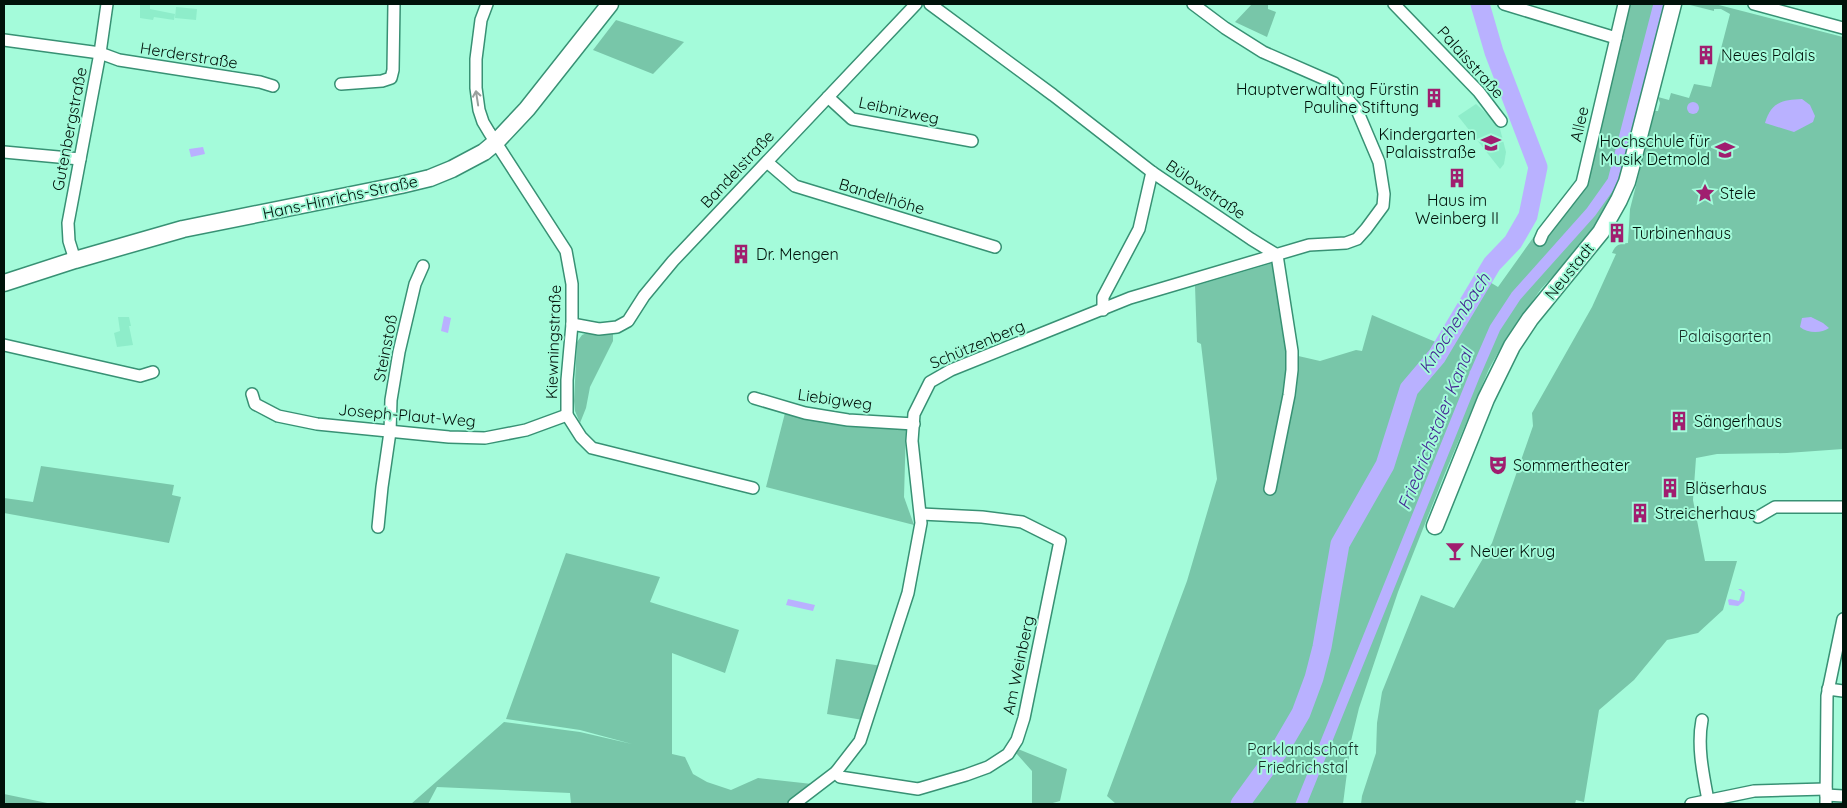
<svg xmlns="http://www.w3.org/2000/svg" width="1847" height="808" viewBox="0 0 1847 808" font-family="Quicksand,sans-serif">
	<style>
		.built { fill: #8eedca }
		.green { fill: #78c6a9 }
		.water { fill: #b9b1ff }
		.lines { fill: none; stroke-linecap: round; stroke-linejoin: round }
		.stream { stroke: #b9b1ff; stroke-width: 3 }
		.canal { stroke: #b9b1ff; stroke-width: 11 }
		.river { stroke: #b9b1ff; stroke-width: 19 }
		.street-casing { stroke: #389174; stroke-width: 14 }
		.secondary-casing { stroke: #389174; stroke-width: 19 }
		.street { stroke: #fff; stroke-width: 11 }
		.secondary { stroke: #fff; stroke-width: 16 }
		.oneway { stroke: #99a09d }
		.labels { text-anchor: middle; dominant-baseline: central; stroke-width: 4; stroke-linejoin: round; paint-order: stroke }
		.street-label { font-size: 16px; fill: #00120a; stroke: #a4fbda }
		.poi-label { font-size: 16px; fill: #00120a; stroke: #a4fbda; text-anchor: start }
		.park-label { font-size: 16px; fill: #193028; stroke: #a4fbda }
		.water-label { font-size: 18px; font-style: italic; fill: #452894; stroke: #a4fbda }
	</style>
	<rect width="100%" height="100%" fill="#a4fbda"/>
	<g class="built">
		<polygon points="140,4 150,4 150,9 175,14 174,20 154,17 153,20 140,18"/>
		<polygon points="176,7 197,9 196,20 175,18"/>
		<polygon points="1476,104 1499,125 1506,152 1504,164 1500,169 1458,116"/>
		<polygon points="118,317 129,317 131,326 129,326 133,345 117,347 114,333 120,331"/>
	</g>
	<g class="green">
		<polygon points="1252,4 1268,4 1268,9 1276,12 1267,37 1235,22"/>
		<polygon points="1627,4 1665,4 1622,170 1604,213 1581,246 1541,289 1504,342 1489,369 1445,473 1398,592 1359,708 1351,741 1343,804 1116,804 1107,796 1187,581 1217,479 1201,344 1197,342 1195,286 1276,262 1294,355 1320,361 1356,350 1362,351 1372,315 1438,343 1443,331 1478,275 1498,287 1538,231 1580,182"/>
		<path d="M1686,4H1715L1843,37V449L1787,453L1717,454L1696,458L1693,500L1705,561H1737L1723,610L1698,633L1667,640L1634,680L1599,710L1584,802L1576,800L1575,804H1361L1362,796L1376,753L1377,723L1382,692L1421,595L1454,608L1492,543L1533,426L1532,413L1592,307L1616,254L1612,253C1616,244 1619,244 1628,243L1630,209L1655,111H1658L1660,103L1658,97L1669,100L1671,93L1689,98L1694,84L1711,87L1730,14L1721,9H1714V11Z"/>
		<polygon points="616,20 684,42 653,74 593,50"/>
		<polygon points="589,332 613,333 613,341 590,387 586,408 580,423 575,411 574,401 577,342 582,335"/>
		<polygon points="785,413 906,427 904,497 914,525 766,487"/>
		<polygon points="41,466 174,485 172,495 181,497 169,543 4,513 4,498 33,502"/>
		<polygon points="566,553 660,577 650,602 739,630 725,673 672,653 672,754 685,757 693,774 707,782 731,790 758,778 812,784 787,804 571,804 570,793 437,787 428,804 411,804 504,722 580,732 632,744 580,730 506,719"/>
		<polygon points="836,659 882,666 863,720 827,714"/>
		<polygon points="1018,749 1067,769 1060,801 1049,804 1032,804 1032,771 1015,752"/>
		<polygon points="4,794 52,804 4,804"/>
	</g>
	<g class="water">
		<path d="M1802,99L1810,105L1815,116L1813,122L1794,132L1765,123C1771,102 1782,100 1802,99Z"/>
		<circle cx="1693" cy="108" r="6"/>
		<polygon points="203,147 205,154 191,157 189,149"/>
		<polygon points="444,316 451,318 448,333 441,331"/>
		<path d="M1811,317L1823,323L1829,328C1821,334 1807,333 1800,327L1802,318Z"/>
		<polygon points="1738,589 1741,589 1745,592 1744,601 1738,606 1729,605 1728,600 1730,599 1739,601 1742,592"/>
		<polygon points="788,599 815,605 813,611 786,605"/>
	</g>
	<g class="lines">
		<polyline class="stream" points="1471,372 1475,374"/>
		<polyline class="canal" points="1301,804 1475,374 1495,328 1516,296 1591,212 1613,181 1659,4"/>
		<polyline class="river" points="1240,804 1280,749 1301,713 1314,678 1322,647 1340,544 1385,465 1409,389 1437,356 1492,264 1513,242 1528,216 1538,167 1494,52 1480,4"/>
		<defs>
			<g id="street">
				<polyline points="487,4 481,20 476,59 476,88 479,110 483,122 489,132 566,251 572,284 572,324 567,380 567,415 581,437 592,448 753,488"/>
				<polyline points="930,4 1053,95 1152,172 1251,239 1277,255"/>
				<polyline points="1394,4 1479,92 1501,121"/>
				<polyline points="1504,4 1616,38"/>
				<polyline points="1754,4 1843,28"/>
				<polyline points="4,40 100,53 119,60 260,82 273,86"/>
				<polyline points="341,84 382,81 391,78 393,70 394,4"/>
				<polyline points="828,97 852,119 972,141"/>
				<polyline points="4,152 80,159"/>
				<polyline points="767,162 795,186 995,247"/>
				<polyline points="1540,240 1543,233 1582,183 1624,4"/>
				<polyline points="75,260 69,241 68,223 100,53 107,4"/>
				<polyline points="1103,310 1103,297 1139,229 1152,172"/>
				<polyline points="572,324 599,329 617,327 628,321 644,296 673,261 916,4"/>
				<polyline points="4,345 140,376 153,372"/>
				<polyline points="252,394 255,404 278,416 317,424 449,437 485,438 526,430 567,415"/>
				<polyline points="754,398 805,413 848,420 914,424"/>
				<polyline points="1270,489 1289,395 1292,370 1292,351 1277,255"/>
				<polyline points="1758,517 1775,507 1843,507"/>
				<polyline points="378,527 382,487 390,432 391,400 399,352 415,284 423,266"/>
				<polyline points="1828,689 1843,691"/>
				<path d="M1702,720C1697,746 1703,774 1708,800"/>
				<polyline points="836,772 840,777 918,789 966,775 988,767 1008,754 1017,740 1024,718 1060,541 1022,522 982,517 921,514"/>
				<polyline points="1826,795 1843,796"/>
				<polyline points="794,804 836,772 860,741 908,593 921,523 912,441 914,414 930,382 951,370 1130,298 1309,245 1346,243 1357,239 1366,229 1383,206 1384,194 1379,162 1357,110 1334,83 1263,52 1225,28 1193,4"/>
				<polyline points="1691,804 1754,791 1826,789"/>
				<polyline points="1826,804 1827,696 1843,619"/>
			</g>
			<g id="secondary">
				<polyline points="4,283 75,260 183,229 401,185 430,178 452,169 484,152 496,142 527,109 610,4"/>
				<polyline points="1435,526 1486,399 1512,346 1530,319 1601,232 1619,200 1627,182 1634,156 1673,4"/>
			</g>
		</defs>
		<use href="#street" class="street-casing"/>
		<use href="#secondary" class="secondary-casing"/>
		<use href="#street" class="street"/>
		<use href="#secondary" class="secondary"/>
	</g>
	<defs><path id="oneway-shaft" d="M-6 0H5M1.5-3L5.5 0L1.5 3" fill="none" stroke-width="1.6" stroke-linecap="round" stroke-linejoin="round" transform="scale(1.25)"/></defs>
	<use class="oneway" href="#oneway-shaft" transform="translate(477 98) rotate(-99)"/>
	<defs>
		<symbol id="building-bare" viewBox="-9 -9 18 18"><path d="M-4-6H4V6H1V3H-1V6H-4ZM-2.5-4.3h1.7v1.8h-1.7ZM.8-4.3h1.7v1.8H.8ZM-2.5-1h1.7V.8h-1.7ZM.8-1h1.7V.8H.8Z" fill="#a01e6f" stroke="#a4fbda" stroke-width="2.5" paint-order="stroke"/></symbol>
		<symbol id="school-bare" viewBox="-9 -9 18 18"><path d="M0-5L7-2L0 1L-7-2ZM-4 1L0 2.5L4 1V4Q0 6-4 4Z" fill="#a01e6f" stroke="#a4fbda" stroke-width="2.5" paint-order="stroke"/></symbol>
		<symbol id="university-bare" viewBox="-9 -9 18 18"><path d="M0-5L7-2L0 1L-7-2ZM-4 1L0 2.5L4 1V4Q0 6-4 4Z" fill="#a01e6f" stroke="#a4fbda" stroke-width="2.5" paint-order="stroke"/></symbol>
		<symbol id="sight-bare" viewBox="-9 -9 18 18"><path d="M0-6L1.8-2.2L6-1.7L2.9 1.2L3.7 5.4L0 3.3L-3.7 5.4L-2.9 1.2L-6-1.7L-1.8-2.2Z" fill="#a01e6f" stroke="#a4fbda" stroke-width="2.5" paint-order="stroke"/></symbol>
		<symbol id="theatre-bare" viewBox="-9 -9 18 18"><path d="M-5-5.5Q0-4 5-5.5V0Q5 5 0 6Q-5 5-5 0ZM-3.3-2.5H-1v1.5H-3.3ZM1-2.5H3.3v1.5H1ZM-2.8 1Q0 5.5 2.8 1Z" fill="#a01e6f" stroke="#a4fbda" stroke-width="2.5" paint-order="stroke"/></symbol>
		<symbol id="bar-bare" viewBox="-9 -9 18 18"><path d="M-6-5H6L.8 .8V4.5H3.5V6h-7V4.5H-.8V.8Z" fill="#a01e6f" stroke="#a4fbda" stroke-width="2.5" paint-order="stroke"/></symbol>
	</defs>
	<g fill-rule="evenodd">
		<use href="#building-bare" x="1692" y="41" width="28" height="28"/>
		<use href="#building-bare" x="1420" y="84" width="28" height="28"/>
		<use href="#school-bare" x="1477" y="129" width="28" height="28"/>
		<use href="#university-bare" x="1711" y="136" width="28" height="28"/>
		<use href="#building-bare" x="1443" y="164" width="28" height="28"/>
		<use href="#sight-bare" x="1691" y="179" width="28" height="28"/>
		<use href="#building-bare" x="1603" y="219" width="28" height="28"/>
		<use href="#building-bare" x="727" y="240" width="28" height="28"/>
		<use href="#building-bare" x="1665" y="407" width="28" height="28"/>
		<use href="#theatre-bare" x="1484" y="451" width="28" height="28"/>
		<use href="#building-bare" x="1656" y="474" width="28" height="28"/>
		<use href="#building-bare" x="1626" y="499" width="28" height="28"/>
		<use href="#bar-bare" x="1441" y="537" width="28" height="28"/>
	</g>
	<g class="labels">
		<g class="street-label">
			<text transform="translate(189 55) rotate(9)">Herderstraße</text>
			<text transform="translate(1471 62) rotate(48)">Palaisstraße</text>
			<text transform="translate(899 110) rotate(12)">Leibnizweg</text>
			<text transform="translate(1579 124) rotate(-77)">Allee</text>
			<text transform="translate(69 129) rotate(-79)">Gutenbergstraße</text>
			<text transform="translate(737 169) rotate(-47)">Bandelstraße</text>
			<text transform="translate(1206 189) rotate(34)">Bülowstraße</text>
			<text transform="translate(882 196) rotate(17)">Bandelhöhe</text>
			<text transform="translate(340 197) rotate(-12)">Hans-Hinrichs-Straße</text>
			<text transform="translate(1569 271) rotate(-51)">Neustadt</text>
			<text transform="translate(553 342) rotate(-88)">Kiewningstraße</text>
			<text transform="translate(977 344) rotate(-23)">Schützenberg</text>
			<text transform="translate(385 348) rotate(-79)">Steinstoß</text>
			<text transform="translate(835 399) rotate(8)">Liebigweg</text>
			<text transform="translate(407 415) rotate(5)">Joseph-Plaut-Weg</text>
			<text transform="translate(1018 665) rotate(-78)">Am Weinberg</text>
		</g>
		<g class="poi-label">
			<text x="1721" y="55">Neues Palais</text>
			<text x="1419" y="89" text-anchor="end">Hauptverwaltung Fürstin<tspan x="1419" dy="18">Pauline Stiftung</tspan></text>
			<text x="1476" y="134" text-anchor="end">Kindergarten<tspan x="1476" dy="18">Palaisstraße</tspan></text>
			<text x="1710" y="141" text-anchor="end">Hochschule für<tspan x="1710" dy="18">Musik Detmold</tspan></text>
			<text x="1720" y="193">Stele</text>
			<text x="1457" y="200" text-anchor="middle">Haus im<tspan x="1457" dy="18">Weinberg II</tspan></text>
			<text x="1632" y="233">Turbinenhaus</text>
			<text x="756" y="254">Dr. Mengen</text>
			<text x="1694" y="421">Sängerhaus</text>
			<text x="1513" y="465">Sommertheater</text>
			<text x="1685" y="488">Bläserhaus</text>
			<text x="1655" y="513">Streicherhaus</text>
			<text x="1470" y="551">Neuer Krug</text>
		</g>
		<g class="park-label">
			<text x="1725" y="336">Palaisgarten</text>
			<text x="1303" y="749">Parklandschaft<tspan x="1303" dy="18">Friedrichstal</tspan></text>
		</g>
		<g class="water-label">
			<text transform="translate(1454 323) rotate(-57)">Knochenbach</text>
			<text transform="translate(1435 429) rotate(-68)">Friedrichstaler Kanal</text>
		</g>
	</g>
	<rect width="1847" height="808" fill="none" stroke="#00120a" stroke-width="10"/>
</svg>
